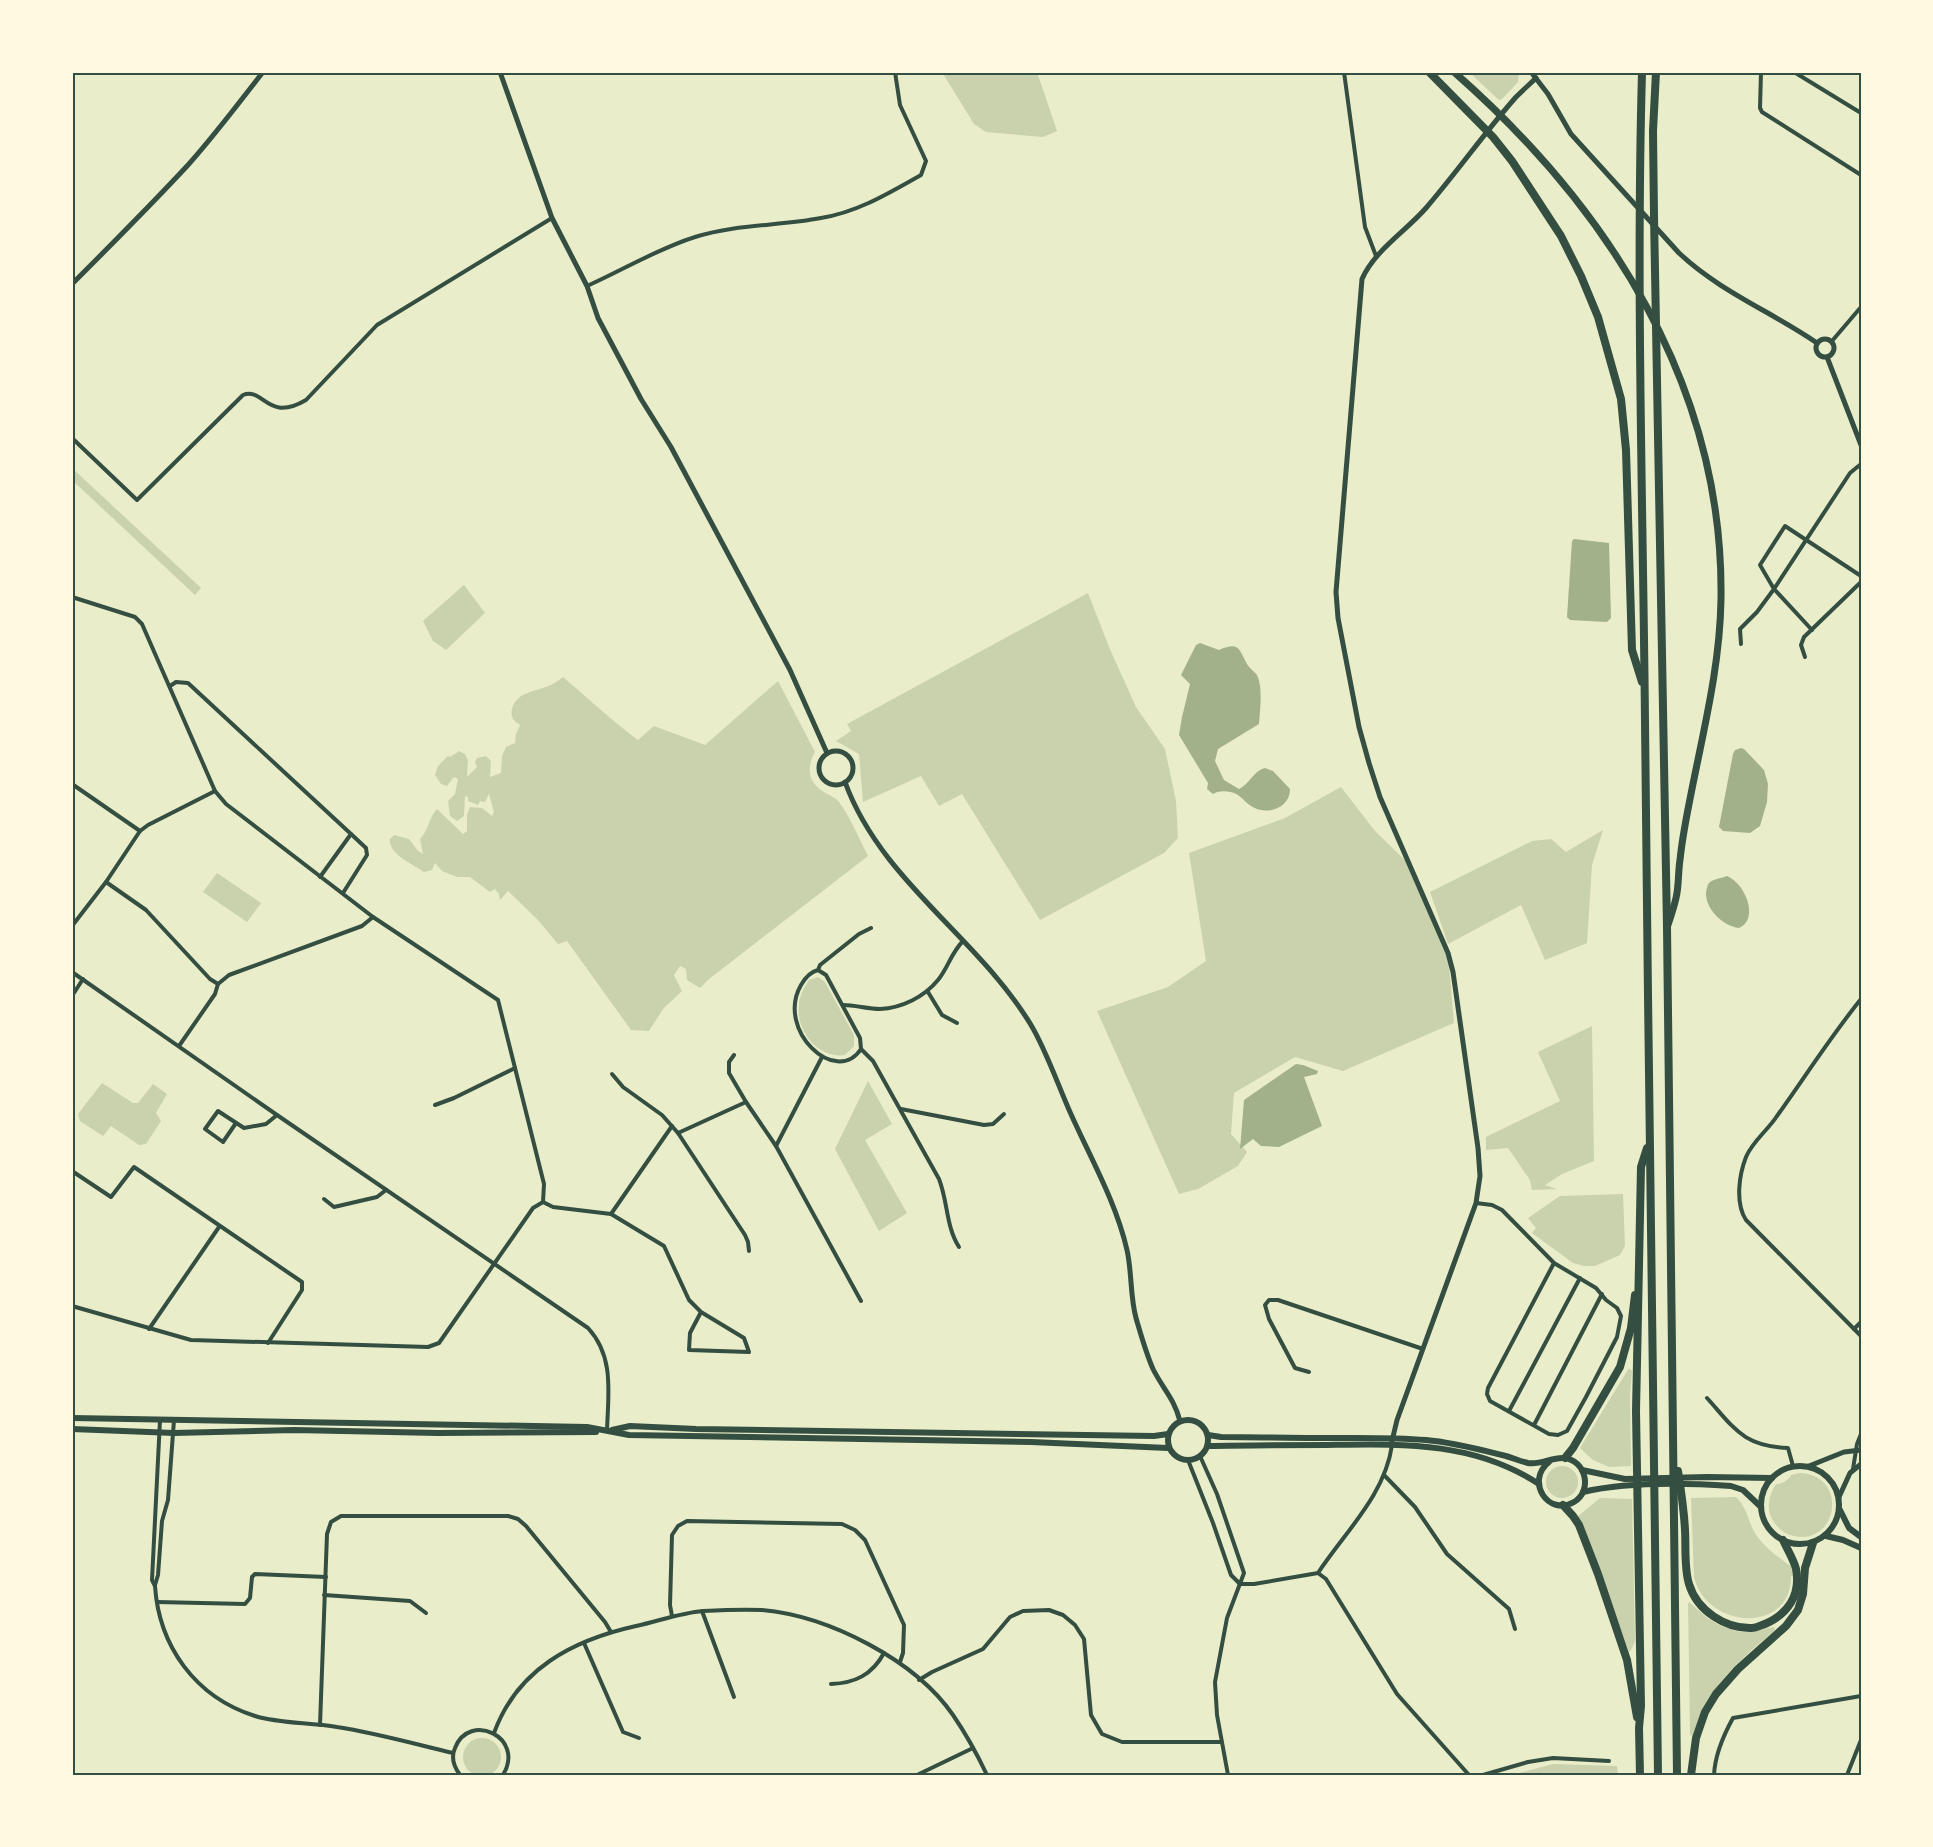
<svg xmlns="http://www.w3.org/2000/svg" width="1933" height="1847" viewBox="0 0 1933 1847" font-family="'Sofia Sans Condensed',sans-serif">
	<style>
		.green { fill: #cad2ad }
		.water { fill: #a3b18a }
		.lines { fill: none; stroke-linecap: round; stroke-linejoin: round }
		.minor { stroke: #344e41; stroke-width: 4 }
		.tertiary { stroke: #344e41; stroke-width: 5 }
		.secondary { stroke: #344e41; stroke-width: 6 }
		.trunk { stroke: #344e41; stroke-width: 7 }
		.motorway { stroke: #344e41; stroke-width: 8 }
		.neatline { fill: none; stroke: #344e41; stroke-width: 2 }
	</style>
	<rect width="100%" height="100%" fill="#e9edc9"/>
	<g class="green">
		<polygon points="942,72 1037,72 1057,131 1043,137 986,132 974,124"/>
		<polygon points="1469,72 1519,72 1518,82 1502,99 1499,100"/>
		<polygon points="72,468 201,588 195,595 72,480"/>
		<polygon points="464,585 485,613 446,650 433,641 423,621"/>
		<polygon points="1088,593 1109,647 1136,707 1165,749 1176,801 1178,838 1164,853 1040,920 962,794 939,806 921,776 863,802 859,754 836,741 851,731 847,724"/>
		<path d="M563,677C588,698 612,721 638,740L654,726L705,745L778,681L815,752C806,768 808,782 824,792C829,796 836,797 839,802C851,818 859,839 868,856L709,979L700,988L687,980L686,969L680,966L674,975L682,991L663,1009L649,1031L631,1030L567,941L558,944L538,920L508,891L500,900L499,894L495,889L490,892L470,877H457L442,871L435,863L432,870L424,872C413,864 388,854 390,839L394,835L409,839L418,851L423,854L420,839C430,828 427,821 437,809L463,834L467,831V815L470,807L482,808L492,816L494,812L489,794L485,802L480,801L478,805L468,801V797L465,796L464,816L457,821L450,816L448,801L455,794L458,779L454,777L447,786L441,784L435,775L438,766L448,756L450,757L459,751L465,754L468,760L467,777L477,767L475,762L477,758L486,756L491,761L490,777L501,773L502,756L506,747L515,743L516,734L520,725C514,721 510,717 512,709C517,691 536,692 551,685C555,683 559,680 563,677Z"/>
		<polygon points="1341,787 1375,831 1410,865 1448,953 1454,1023 1343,1071 1295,1057 1234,1093 1231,1134 1247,1152 1238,1166 1198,1189 1179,1194 1097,1011 1168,987 1206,961 1189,853 1285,818"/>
		<polygon points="1603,830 1592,865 1587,943 1545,960 1521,905 1448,944 1430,892 1532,841 1551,839 1566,852"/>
		<polygon points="217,873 261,903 247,922 203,892"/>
		<path d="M818,977L825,982L854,1035V1046L845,1055C819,1059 796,1032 799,1006C799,996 804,988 809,980Z"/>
		<polygon points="1592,1026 1594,1161 1562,1174 1545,1185 1557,1189 1532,1190 1530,1180 1508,1148 1486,1150 1486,1137 1560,1101 1538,1052"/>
		<polygon points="868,1081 892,1124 865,1140 907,1213 879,1231 835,1149"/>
		<polygon points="102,1083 133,1103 138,1103 153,1084 167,1094 156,1113 161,1121 146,1144 139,1145 111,1126 103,1136 80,1121 78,1114"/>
		<polygon points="1623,1194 1625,1246 1620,1255 1595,1266 1584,1266 1573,1263 1532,1233 1536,1228 1528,1218 1560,1196"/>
		<polygon points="1629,1368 1632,1371 1630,1396 1631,1466 1609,1467 1593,1460 1580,1448"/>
		<circle cx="1562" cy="1482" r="16"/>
		<path d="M1800,1473C1849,1475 1838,1546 1794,1536C1784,1534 1777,1528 1772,1519C1766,1507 1769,1495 1776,1484C1782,1484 1789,1480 1791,1475Z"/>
		<path d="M1736,1497C1749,1509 1748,1527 1760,1540C1767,1549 1777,1556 1786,1563L1791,1566L1793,1576H1791C1792,1634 1707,1630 1694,1577L1691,1498Z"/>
		<polygon points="1600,1498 1632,1499 1635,1641 1631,1650 1629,1652 1586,1534 1577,1517"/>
		<path d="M1689,1602L1707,1618L1721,1626L1740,1632L1756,1631L1773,1627L1775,1628L1774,1631C1736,1663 1708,1687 1693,1736L1690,1735V1730L1688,1604Z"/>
		<circle cx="482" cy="1757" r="19"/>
		<polygon points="1553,1764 1617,1766 1618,1775 1512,1775"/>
	</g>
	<g class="water">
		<polygon points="1574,539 1609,543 1611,618 1607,622 1570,620 1567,617 1572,541"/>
		<path d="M1200,643L1219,650C1239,641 1239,649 1247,664C1250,669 1254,671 1257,675C1263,687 1260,711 1259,724L1218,749L1215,761L1224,780L1239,789C1250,784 1253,771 1265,768L1273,771L1290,789C1290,809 1266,816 1251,806C1246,803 1242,797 1236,794C1230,791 1220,790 1213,794L1207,789L1208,783L1179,735L1182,717L1190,684L1181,675L1196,645Z"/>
		<polygon points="1741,748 1744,749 1764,770 1768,784 1767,802 1760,826 1750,833 1723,831 1719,827 1733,754 1735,750"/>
		<path d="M1727,876C1745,883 1760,919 1739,928C1723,926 1705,909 1706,892C1707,889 1707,885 1709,883C1713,879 1722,878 1727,876Z"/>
		<polygon points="1296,1064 1303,1065 1318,1071 1317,1074 1304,1077 1322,1126 1279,1147 1261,1146 1253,1139 1240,1149 1244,1100"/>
	</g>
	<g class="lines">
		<g class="minor">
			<polyline points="1344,72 1365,227 1376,256"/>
			<polyline points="1761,72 1760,108 1762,112 1861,175"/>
			<polyline points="1794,72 1861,113"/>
			<path d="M587,286C623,270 657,249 695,237C736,224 779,226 821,218C858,212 889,193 921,175L926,161L900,105L895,72"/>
			<polyline points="1832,341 1861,307"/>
			<path d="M72,438L137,500L243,395C264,387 267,423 306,400L377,325L552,218"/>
			<polyline points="72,597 135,617 142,624 215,791 226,804 373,917 498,1000 544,1184 543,1202 533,1208 439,1343 428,1347 191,1340 72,1306"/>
			<polyline points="1812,630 1774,589 1850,473 1861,464"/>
			<polyline points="1741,644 1740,629 1757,612 1774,589 1760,565 1785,526 1861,576"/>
			<polyline points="1805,657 1801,645 1804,637 1861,582"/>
			<polyline points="170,686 176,682 188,683 351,834 320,877"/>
			<polyline points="72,784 140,831"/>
			<polyline points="106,882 146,910 210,979 218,984"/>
			<polyline points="343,893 367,855 366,848 351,834"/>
			<polyline points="72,926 106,882 140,831 148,825 215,791"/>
			<path d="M818,970L826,975L860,1038L861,1049C836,1087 775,1030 801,985C805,978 810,972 818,970L820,965L859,934L871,928"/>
			<path d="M72,972L277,1115L588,1328C615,1357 608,1395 607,1431"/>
			<polyline points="928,992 942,1015 957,1023"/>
			<polyline points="72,996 83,979"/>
			<path d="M1861,999C1831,1036 1805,1077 1777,1116C1768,1130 1752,1142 1746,1157C1739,1175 1735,1203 1746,1220L1861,1336"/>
			<path d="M843,1005C855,1005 868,1009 880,1009C902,1008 924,997 938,980C948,968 951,953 963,941"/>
			<polyline points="179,1046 215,994 218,984 229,975 362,926 373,917"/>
			<path d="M861,1049L873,1061L939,1179C948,1202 946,1227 959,1247"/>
			<polyline points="734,1055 729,1062 729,1073 746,1102 776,1146 861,1301"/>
			<polyline points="612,1074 623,1087 662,1115 678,1133 745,1235 748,1242 749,1251"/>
			<polyline points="435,1105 454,1098 515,1068"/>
			<polyline points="901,1109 984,1125 993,1124 1004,1114"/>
			<polyline points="236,1123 223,1142 205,1129 218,1111 244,1128 266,1124 277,1115"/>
			<polyline points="678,1133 746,1102"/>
			<polyline points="776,1146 822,1057"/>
			<polyline points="72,1171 111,1197 134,1167 302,1282 302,1290 268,1343"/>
			<polyline points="324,1199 334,1207 377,1197 386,1190"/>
			<polyline points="543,1202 553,1207 611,1214 664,1246 689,1300 701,1312 744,1338 749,1352 689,1350 690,1333 701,1312"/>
			<polyline points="1476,1203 1492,1205 1502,1210 1554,1263 1596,1288 1606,1300 1617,1308 1621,1316 1617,1337 1586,1397 1567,1431 1558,1435 1549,1434 1490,1401 1487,1394 1488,1388 1554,1263"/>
			<polyline points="611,1214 672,1126"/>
			<polyline points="149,1329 219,1227"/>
			<polyline points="1854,1329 1861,1322"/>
			<polyline points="1309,1372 1295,1368 1269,1319 1265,1305 1269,1300 1278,1300 1423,1349"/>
			<path d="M1707,1398C1735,1429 1743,1446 1788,1448L1793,1466"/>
			<polyline points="1509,1411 1580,1278"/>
			<path d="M160,1420L152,1580L155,1586C159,1646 195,1697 255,1716C281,1724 309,1722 337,1727C376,1733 415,1744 453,1753"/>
			<polyline points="1534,1425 1602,1294"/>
			<polyline points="1200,1456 1217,1494 1244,1573 1227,1618 1215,1682 1217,1715 1228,1775"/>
			<polyline points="1188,1460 1213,1523 1231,1575 1240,1584"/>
			<polyline points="1853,1469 1857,1444 1861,1434"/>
			<polyline points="1384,1475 1415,1507 1447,1554 1509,1609 1515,1629"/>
			<polyline points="1318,1573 1326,1579 1397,1694 1469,1775"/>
			<path d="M1240,1584H1254L1318,1573C1345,1532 1385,1495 1392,1445"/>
			<polyline points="155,1585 158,1575 162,1521 168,1500 174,1420"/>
			<polyline points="324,1595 410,1601 426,1613"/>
			<polyline points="157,1602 245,1604 250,1598 252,1577 255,1574 326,1577"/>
			<polyline points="702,1611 734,1697"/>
			<polyline points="672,1616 670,1605 672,1535 678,1526 687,1521 842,1524 855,1530 865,1540 904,1625 903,1653 900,1662"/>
			<polyline points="584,1643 623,1732 639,1738"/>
			<polyline points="919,1680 932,1672 983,1649 1010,1617 1023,1611 1049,1610 1063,1615 1075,1625 1084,1639 1091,1715 1102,1734 1122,1742 1221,1742"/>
			<path d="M831,1684C855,1683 872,1675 884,1653"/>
			<polyline points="320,1725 327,1534 331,1522 341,1516 508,1516 518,1519 526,1526 605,1622 611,1632"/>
			<path d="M494,1733C517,1669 573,1640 636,1626C659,1621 680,1613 703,1611C722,1610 743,1609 762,1610C829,1616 915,1660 953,1715C966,1734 977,1754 987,1775"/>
			<path d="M460,1775C454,1767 451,1757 455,1748C469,1711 526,1737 503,1775"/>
			<polyline points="917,1775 973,1748"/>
			<polyline points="1483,1775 1528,1762 1553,1758 1609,1761"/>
			<path d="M1714,1775C1715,1754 1723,1736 1733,1718L1861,1696"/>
			<polyline points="1847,1775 1861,1740"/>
		</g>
		<g class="tertiary">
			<polyline points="500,72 552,218 587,286 598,318 641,399 671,447 790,670 827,753"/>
			<path d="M1531,72L1548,94L1571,134L1679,253C1719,291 1772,312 1817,343"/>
			<path d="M72,284C111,245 150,206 188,165C214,136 238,104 263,72"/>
			<circle cx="1825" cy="348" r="9"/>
			<polyline points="1827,357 1861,445"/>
			<circle cx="836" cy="768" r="17"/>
			<path d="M845,782C881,881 978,937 1031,1025C1046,1050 1058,1085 1070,1112C1090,1157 1116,1202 1127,1250C1132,1272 1130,1296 1136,1318C1141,1335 1146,1353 1153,1369C1163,1389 1174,1398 1180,1421"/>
			<path d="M1392,1441L1397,1420L1476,1203L1480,1176L1478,1148L1453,972L1448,953L1380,797L1369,763L1359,727L1338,618L1336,592L1362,279C1375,250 1405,232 1426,208C1457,172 1485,132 1516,97C1523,90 1530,84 1536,78"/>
			<polyline points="1809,1466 1844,1452 1861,1450"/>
			<polyline points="1839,1497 1850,1473 1861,1464"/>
		</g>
		<g class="secondary">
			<polyline points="72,1418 587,1427 629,1435 1031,1442 1168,1448"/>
			<circle cx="1188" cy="1440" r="20"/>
			<polyline points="72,1429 174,1433 294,1430 438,1433 596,1432"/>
			<polyline points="612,1430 630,1426 696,1429 1154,1436 1168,1434"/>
			<path d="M1208,1435L1221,1437C1255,1437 1288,1438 1321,1438C1356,1438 1392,1437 1426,1440C1451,1442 1478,1449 1502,1455C1511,1457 1519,1461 1528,1463C1541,1465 1552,1457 1564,1458C1586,1460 1593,1491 1574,1502C1548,1517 1525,1481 1549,1462"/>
			<path d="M1208,1446C1247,1445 1287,1445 1327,1445C1402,1444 1473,1441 1539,1484"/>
			<circle cx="1800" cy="1505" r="39"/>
			<polyline points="1582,1470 1625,1479 1707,1477 1772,1478"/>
			<path d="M1583,1492C1626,1482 1687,1483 1731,1486L1743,1490L1761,1507"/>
			<polyline points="1840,1510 1849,1528 1861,1537"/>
			<polyline points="1826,1536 1843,1540 1861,1548"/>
		</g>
		<path class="trunk" d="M1454,72C1609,208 1724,387 1721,599C1720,667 1703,732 1690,799C1686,819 1682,840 1680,860C1678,872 1679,886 1676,898C1674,907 1671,916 1668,925"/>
		<g class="motorway">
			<polyline points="1429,72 1493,137 1512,161 1561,236 1581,276 1598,317 1621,399 1626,450 1632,650 1642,682"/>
			<path d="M1642,72C1636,289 1643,506 1645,722C1649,1073 1652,1424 1658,1775"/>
			<polyline points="1656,72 1653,131 1654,216 1667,927 1677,1775"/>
			<polyline points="1565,1458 1573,1448 1620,1367 1631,1328 1635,1295"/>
			<path d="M1678,1471C1681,1490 1684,1510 1685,1530C1686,1547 1684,1568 1689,1584C1697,1611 1726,1629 1752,1628C1757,1628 1761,1625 1765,1624C1788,1614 1801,1595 1796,1569C1794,1560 1787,1549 1783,1540"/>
			<polyline points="1563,1505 1573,1516 1579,1525 1598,1574 1627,1660 1637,1717"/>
			<polyline points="1640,1775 1639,1728 1641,1706 1636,1411 1641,1167 1647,1148"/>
			<polyline points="1691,1775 1696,1738 1705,1712 1716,1694 1738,1669 1786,1626 1798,1610 1803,1594 1805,1568 1813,1543"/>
		</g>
	</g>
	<rect width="1933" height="1847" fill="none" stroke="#fefae0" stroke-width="147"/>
	<rect x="74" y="74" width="1786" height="1700" class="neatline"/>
</svg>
